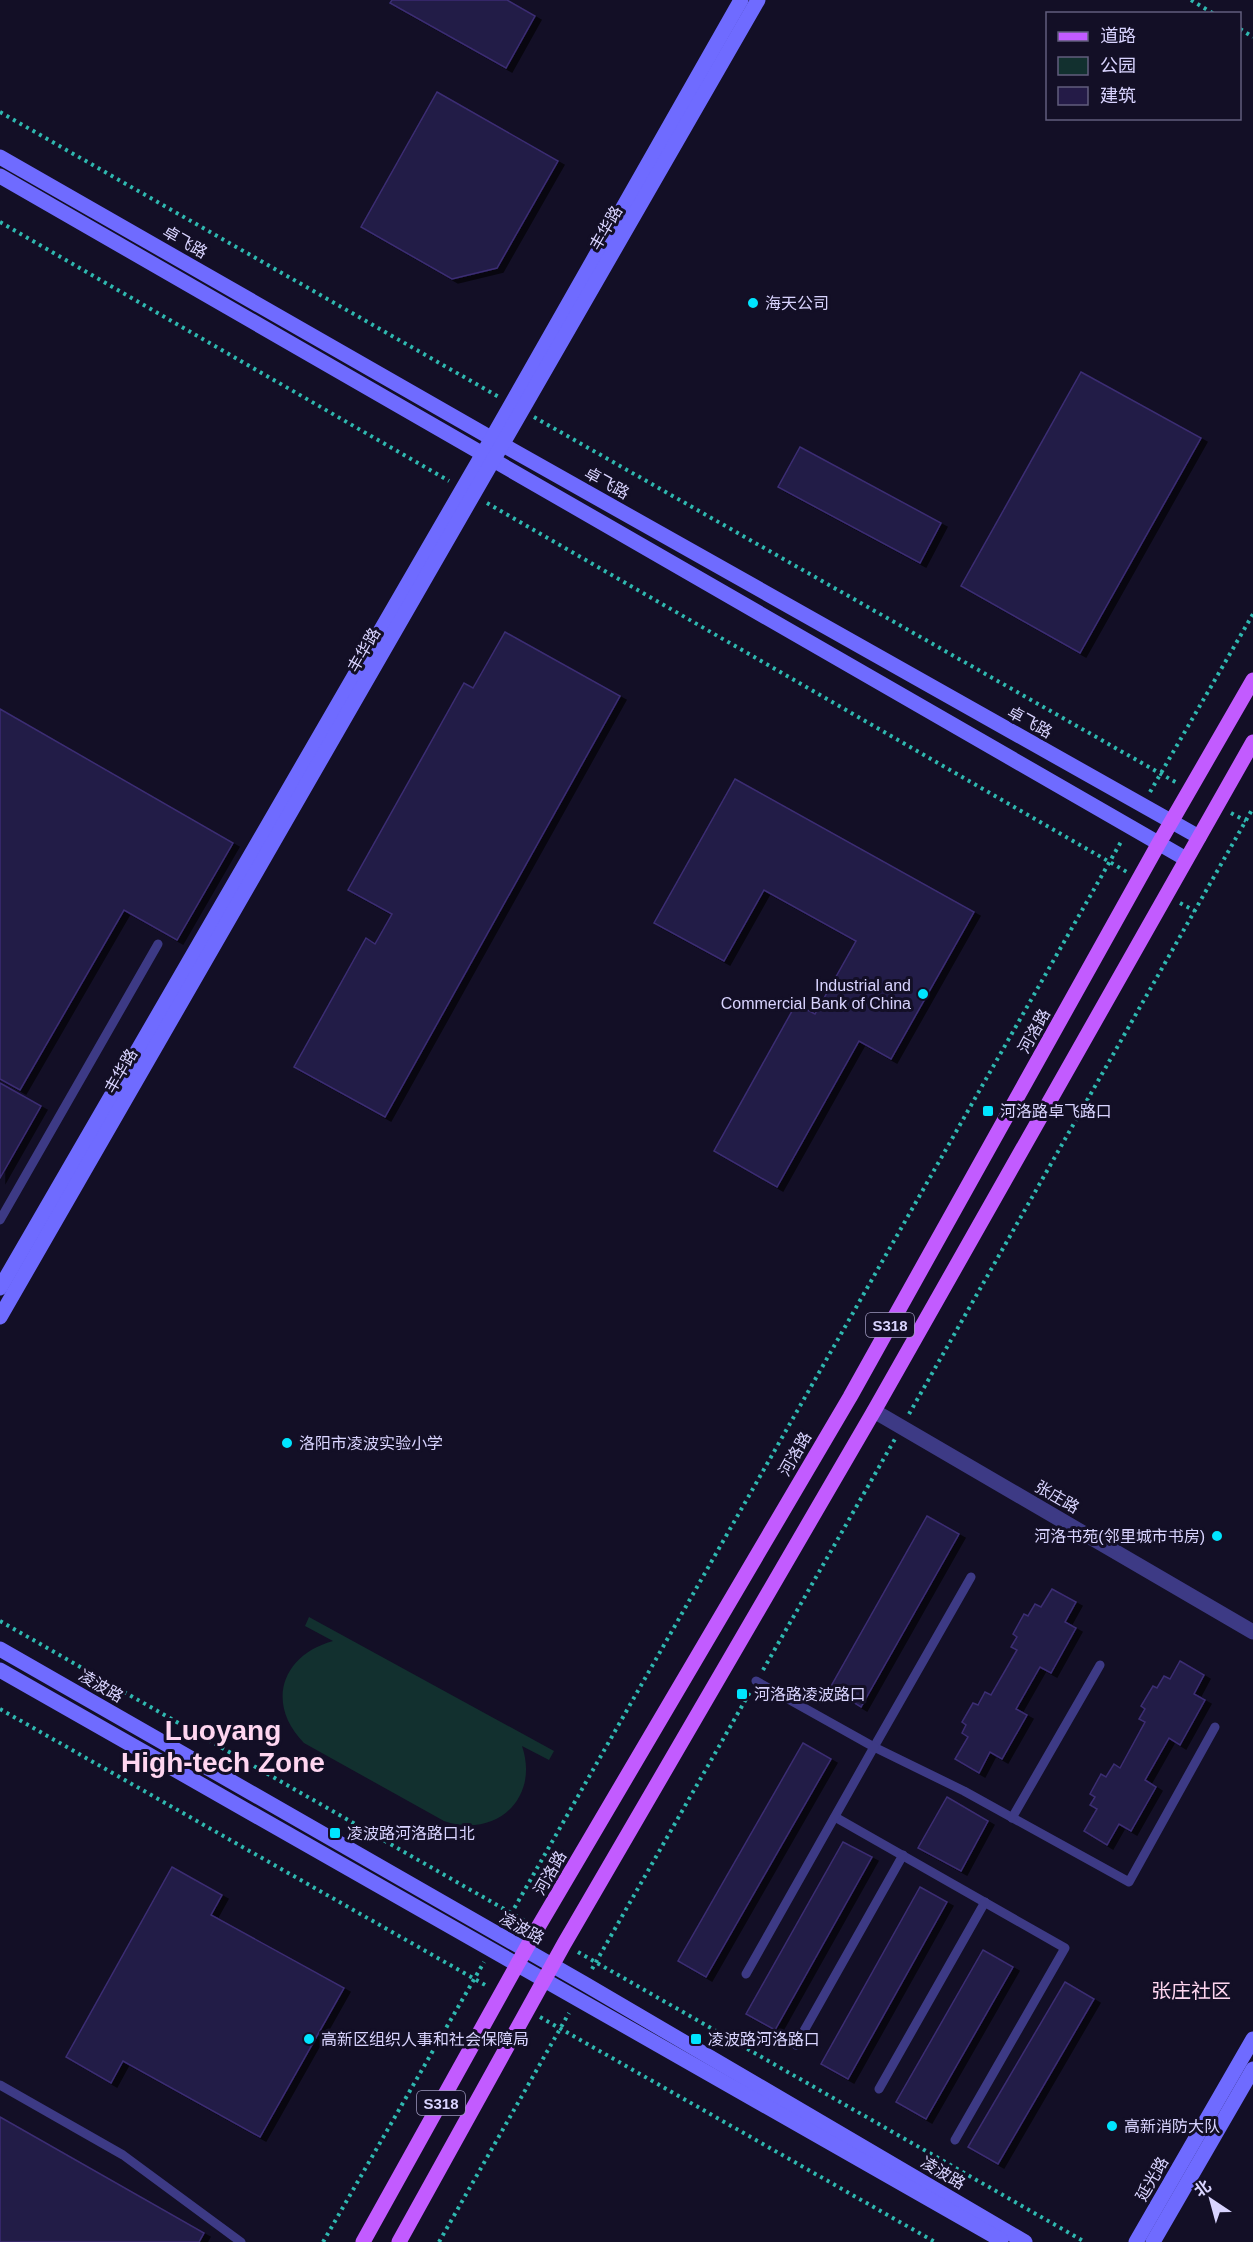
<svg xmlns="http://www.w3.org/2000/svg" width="1253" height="2242" viewBox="0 0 1253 2242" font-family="Helvetica,'Noto Sans SC',sans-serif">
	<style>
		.green { fill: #12302f }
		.building { fill: #241b47; stroke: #3b2d73; stroke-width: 1.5; filter: url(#shadow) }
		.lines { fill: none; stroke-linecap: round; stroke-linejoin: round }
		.path { stroke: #2fb8b0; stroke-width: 4; stroke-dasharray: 3 4.5; stroke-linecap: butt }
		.lane { stroke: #3d3a85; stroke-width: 9 }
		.street { stroke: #3d3a85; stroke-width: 15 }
		.secondary { stroke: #6f6bff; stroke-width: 15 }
		.primary { stroke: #c25bff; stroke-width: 15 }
		.poi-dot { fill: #00e5ff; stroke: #130f26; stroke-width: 2 }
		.labels { text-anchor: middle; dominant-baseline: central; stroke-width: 6; stroke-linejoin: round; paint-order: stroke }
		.shield { fill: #130f26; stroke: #9e99be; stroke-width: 1.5 }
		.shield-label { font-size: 15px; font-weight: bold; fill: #d9d4ff }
		.street-label { font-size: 16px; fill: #d9d4ff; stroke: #130f26 }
		.poi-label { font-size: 16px; fill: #d9d4ff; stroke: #130f26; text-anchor: start }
		.quarter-label { font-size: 20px; fill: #ffd6f0; stroke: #130f26 }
		.town-label { font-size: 28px; font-weight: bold; fill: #ffd6f0; stroke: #130f26 }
	</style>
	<defs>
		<filter id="shadow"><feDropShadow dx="6" dy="4" stdDeviation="0" flood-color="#0009"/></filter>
	</defs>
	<rect width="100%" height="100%" fill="#130f26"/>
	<path class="green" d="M309,1617L554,1751L549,1760L522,1746C540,1799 495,1839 444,1821L304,1743C265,1703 282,1655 333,1641L305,1626Z"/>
	<g class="building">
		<polygon points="392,0 507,0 535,16 506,68 390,3"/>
		<polygon points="437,92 558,161 497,268 452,279 361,227"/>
		<polygon points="1081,372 1201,438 1080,653 961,586"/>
		<polygon points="800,447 941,523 920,563 778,487"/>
		<polygon points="505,632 620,696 385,1117 294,1067 366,938 375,944 392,914 348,890 464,683 473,688"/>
		<polygon points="0,709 233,843 177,940 124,910 20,1090 0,1079"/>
		<polygon points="735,779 974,912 891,1059 859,1041 777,1187 714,1151 796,1004 815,1014 856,941 764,890 724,961 654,923"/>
		<polygon points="0,1083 41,1106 0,1178"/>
		<polygon points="927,1516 959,1534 861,1707 830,1688"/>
		<polygon points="1052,1589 1076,1602 1065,1622 1076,1628 1051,1673 1040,1667 1016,1709 1027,1715 1002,1759 990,1752 979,1773 955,1759 968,1737 962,1733 966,1725 962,1722 973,1703 978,1705 985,1692 991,1695 1017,1650 1011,1647 1017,1637 1013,1634 1024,1614 1028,1616 1035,1604 1041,1607"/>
		<polygon points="1180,1661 1204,1675 1194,1694 1205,1700 1180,1745 1169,1738 1145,1780 1156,1787 1131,1831 1119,1824 1107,1845 1084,1831 1097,1809 1090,1805 1095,1797 1090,1794 1101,1774 1106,1777 1114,1764 1120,1768 1145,1722 1139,1719 1145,1709 1141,1706 1153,1686 1157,1688 1164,1676 1170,1679"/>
		<polygon points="803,1743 831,1759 706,1977 678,1961"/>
		<polygon points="947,1797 988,1821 961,1871 918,1848"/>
		<polygon points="843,1842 872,1857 775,2030 746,2014"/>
		<polygon points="172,1867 222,1895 211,1915 344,1988 260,2137 123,2061 111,2083 66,2057"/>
		<polygon points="920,1887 947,1902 848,2079 821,2064"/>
		<polygon points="983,1950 1013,1967 926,2119 896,2102"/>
		<polygon points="1065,1982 1094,1999 998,2164 968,2147"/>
		<polygon points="0,2117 204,2233 199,2242 0,2242"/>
	</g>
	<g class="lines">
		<g class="path">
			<polyline points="1191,0 1214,14"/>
			<polyline points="1240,29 1253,37"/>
			<polyline points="0,112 499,397"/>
			<polyline points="0,222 449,481"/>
			<polyline points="534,417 1177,783"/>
			<polyline points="487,503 1127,872"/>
			<polyline points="1150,792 1253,614"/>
			<polyline points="1231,813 1246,821"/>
			<polyline points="1180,903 1195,911"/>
			<polyline points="909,1414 1253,808"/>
			<polyline points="0,1621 525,1921"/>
			<polyline points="763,1670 895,1439"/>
			<polyline points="0,1709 487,1986"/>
			<polyline points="507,1921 1122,840"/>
			<polyline points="578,1952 1085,2242"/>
			<polyline points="592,1969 750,1692"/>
			<polyline points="540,2017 935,2242"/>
			<polyline points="323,2242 484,1962"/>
			<polyline points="439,2242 569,2013"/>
		</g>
		<g class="lane">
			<polyline points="0,1220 158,944"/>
			<polyline points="971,1577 874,1747 964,1791 1129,1882 1215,1727"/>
			<polyline points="835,1817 1065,1948 955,2140"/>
			<polyline points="1012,1818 1100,1665"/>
			<polyline points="746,1974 874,1747 756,1681"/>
			<polyline points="796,2045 903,1855"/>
			<polyline points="0,2085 123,2155 241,2242"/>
			<polyline points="879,2089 985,1902"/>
		</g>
		<polyline class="street" points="874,1411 1253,1632"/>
		<g class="secondary">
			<polyline points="0,157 512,450 1199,837"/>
			<polyline points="0,176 1186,859"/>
			<polyline points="0,1288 492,438 741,0"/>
			<polyline points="0,1317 758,0"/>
			<polyline points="0,1649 585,1984 1025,2242"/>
			<polyline points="0,1670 1001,2240"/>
			<polyline points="1136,2242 1253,2039"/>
			<polyline points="1153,2242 1253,2069"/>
		</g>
		<g class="primary">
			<polyline points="363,2242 537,1929 850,1397 1159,843 1253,680"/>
			<polyline points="399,2242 564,1944 874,1411 1253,742"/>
		</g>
	</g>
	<g class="poi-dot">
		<circle cx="753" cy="303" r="6"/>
		<circle cx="923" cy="994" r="6"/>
		<rect x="982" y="1105" width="12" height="12" rx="3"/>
		<circle cx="287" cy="1443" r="6"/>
		<circle cx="1217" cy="1536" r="6"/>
		<rect x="736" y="1688" width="12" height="12" rx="3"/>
		<rect x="329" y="1827" width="12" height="12" rx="3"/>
		<circle cx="309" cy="2039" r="6"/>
		<rect x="690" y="2033" width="12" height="12" rx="3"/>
		<circle cx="1112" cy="2126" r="6"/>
	</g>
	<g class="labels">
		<g class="shield">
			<rect x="866" y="1313" width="48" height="24" rx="4.5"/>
			<rect x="417" y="2091" width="48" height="24" rx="4.5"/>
		</g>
		<g class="shield-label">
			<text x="890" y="1325">S318</text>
			<text x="441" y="2103">S318</text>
		</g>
		<g class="street-label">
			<text transform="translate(606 228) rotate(-60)">丰华路</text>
			<text transform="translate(185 242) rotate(30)">卓飞路</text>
			<text transform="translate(607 483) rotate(29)">卓飞路</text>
			<text transform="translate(364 650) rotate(-60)">丰华路</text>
			<text transform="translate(1030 722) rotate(29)">卓飞路</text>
			<text transform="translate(1034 1031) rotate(-61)">河洛路</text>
			<text transform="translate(121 1071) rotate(-60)">丰华路</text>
			<text transform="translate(795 1454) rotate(-60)">河洛路</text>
			<text transform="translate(1057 1497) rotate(30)">张庄路</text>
			<text transform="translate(101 1686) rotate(30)">凌波路</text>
			<text transform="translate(550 1873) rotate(-60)">河洛路</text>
			<text transform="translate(522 1928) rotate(29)">凌波路</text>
			<text transform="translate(943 2173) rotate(30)">凌波路</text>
			<text transform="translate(1152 2179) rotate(-60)">延光路</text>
		</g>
		<g class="poi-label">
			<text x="765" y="303">海天公司</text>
			<text x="911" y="985" text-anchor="end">Industrial and<tspan x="911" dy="18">Commercial Bank of China</tspan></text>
			<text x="1000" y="1111">河洛路卓飞路口</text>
			<text x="299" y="1443">洛阳市凌波实验小学</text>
			<text x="1205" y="1536" text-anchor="end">河洛书苑(邻里城市书房)</text>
			<text x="754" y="1694">河洛路凌波路口</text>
			<text x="347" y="1833">凌波路河洛路口北</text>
			<text x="321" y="2039">高新区组织人事和社会保障局</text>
			<text x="708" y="2039">凌波路河洛路口</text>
			<text x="1124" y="2126">高新消防大队</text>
		</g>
		<g class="quarter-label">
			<text x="1191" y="1991">张庄社区</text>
		</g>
		<g class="town-label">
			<text x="223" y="1730">Luoyang<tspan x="223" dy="32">High-tech Zone</tspan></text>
		</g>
	</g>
	<rect x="1046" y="12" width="195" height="108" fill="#130f26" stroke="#625e7d" stroke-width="1.5"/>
	<rect x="1058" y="32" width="30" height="9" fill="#c25bff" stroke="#625e7d" stroke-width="1.5"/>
	<text x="1100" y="42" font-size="18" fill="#d9d4ff">道路</text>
	<rect x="1058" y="57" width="30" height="18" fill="#12302f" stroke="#625e7d" stroke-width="1.5"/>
	<text x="1100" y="72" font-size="18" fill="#d9d4ff">公园</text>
	<rect x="1058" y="87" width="30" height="18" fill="#241b47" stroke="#625e7d" stroke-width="1.5"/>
	<text x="1100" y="102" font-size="18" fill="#d9d4ff">建筑</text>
	<g transform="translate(1211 2200) rotate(324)" stroke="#130f26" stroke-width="4.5" paint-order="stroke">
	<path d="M0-4.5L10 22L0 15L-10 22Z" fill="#d9d4ff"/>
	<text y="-9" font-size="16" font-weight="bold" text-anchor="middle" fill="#d9d4ff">北</text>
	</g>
</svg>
